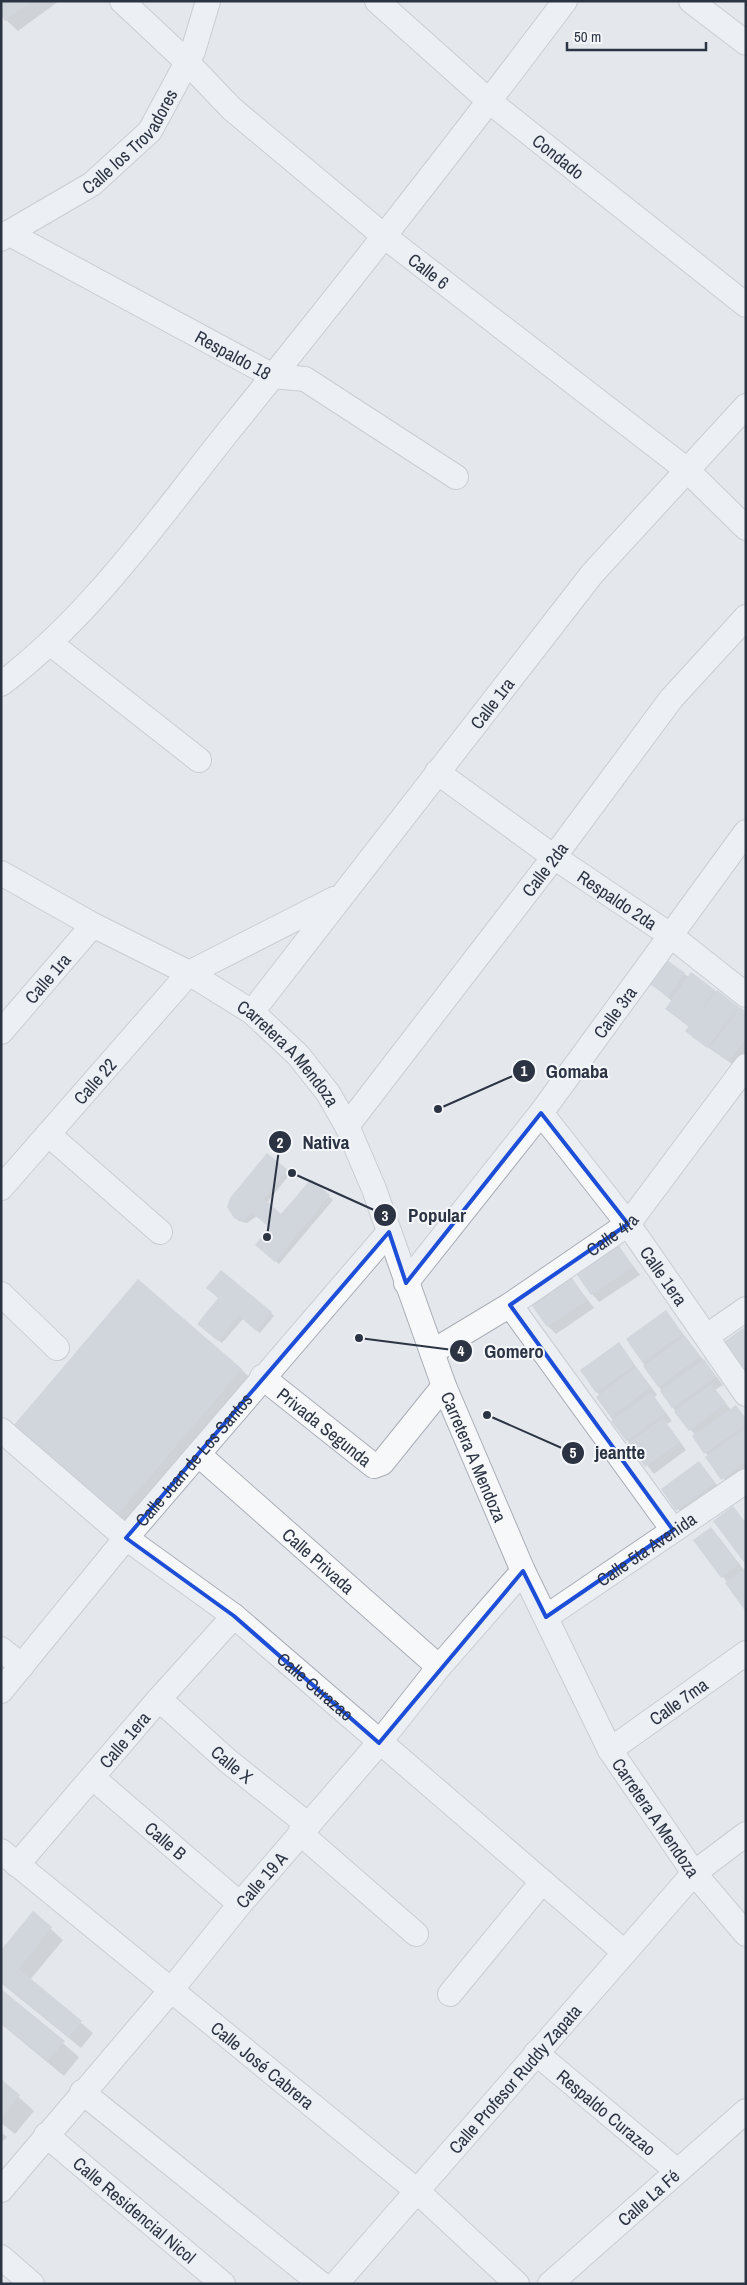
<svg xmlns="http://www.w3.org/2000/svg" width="747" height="2285" viewBox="0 0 747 2285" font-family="'Archivo Narrow',sans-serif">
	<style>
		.shadow { fill: #0003 }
		.building { fill: #bbc0c9 }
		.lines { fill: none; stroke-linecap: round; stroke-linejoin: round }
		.minor-casing { stroke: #a9aeb6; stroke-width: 26 }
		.minor { stroke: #f7f8fa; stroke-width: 24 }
		.marked { fill: none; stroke: #1d4ed8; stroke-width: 4; stroke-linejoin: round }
		.labels { text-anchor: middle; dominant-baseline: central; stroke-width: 4; stroke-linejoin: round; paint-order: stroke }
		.street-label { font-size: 18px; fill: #2c3444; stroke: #f4f6f9 }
		.leader { fill: none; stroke: #2c3444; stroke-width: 2 }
		.callout-dot { fill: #2c3444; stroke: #f4f6f9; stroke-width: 2 }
		.mark-label { font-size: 15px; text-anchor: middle; font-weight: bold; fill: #fff }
		.callout-label { font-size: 19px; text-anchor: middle; font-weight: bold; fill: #2c3444; stroke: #f4f6f9; stroke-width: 4; stroke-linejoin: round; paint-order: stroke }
	</style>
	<rect width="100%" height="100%" fill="#e4e7ec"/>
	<g class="shadow">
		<polygon points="1,1 59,1 18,31 6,20"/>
		<polygon points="684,974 717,992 746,1013 746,1056 738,1068 694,1038 687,1031 689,1027 666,1009 672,1001 651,984"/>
		<polygon points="287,1171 290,1174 267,1203 282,1215 311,1180 333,1200 279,1264 260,1248 271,1228 257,1216 247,1223 239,1221 235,1218"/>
		<polygon points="618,1246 640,1275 599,1302 592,1294"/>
		<polygon points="570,1277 594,1308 556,1334 548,1326"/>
		<polygon points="219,1299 271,1313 274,1316 260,1333 243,1319 222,1343 202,1327"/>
		<polygon points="666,1312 723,1385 715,1390 731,1410 736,1407 746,1418 746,1475 730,1487 707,1457 708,1456 693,1436 695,1435 676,1412 627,1339"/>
		<polygon points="619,1344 657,1395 654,1397 672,1421 667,1424 686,1450 654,1474 627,1440 597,1398 600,1396 597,1392"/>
		<polygon points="241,1369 256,1384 134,1528 16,1425"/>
		<polygon points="699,1463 722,1491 685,1518 662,1489"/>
		<polygon points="718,1536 744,1570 727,1582 695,1540"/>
		<polygon points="33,1913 63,1940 30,1980 93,2033 81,2048 1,1983 1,1952"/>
		<polygon points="1,1990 79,2057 64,2076 1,2024"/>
		<polygon points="1,2081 34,2111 15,2134 1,2123"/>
		<polygon points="1,2132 7,2137 1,2143"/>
	</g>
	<g class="building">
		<polygon points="1,1 32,1 5,21 1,15"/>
		<polygon points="667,960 685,973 668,997 650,984"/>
		<polygon points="691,972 715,990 693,1021 717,990 739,1007 707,1048 685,1031 689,1026 665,1009"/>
		<polygon points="740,1007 746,1012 746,1039 729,1061 710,1047"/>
		<polygon points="267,1153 288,1170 264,1199 281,1214 311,1179 330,1195 275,1262 255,1245 269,1227 252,1213 243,1220 234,1218 227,1207 230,1198"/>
		<polygon points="618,1244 633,1267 591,1295 575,1272"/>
		<polygon points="221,1270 272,1312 256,1331 239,1316 218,1341 197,1324 218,1298 206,1288"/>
		<polygon points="570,1275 587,1300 547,1327 530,1303"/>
		<polygon points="138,1279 242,1369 118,1514 14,1425"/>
		<polygon points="666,1310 683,1334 642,1362 626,1339"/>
		<polygon points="743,1328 746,1332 746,1373 724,1342"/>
		<polygon points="685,1336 700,1357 658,1387 643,1366"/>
		<polygon points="619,1342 635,1365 596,1393 580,1370"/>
		<polygon points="704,1359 716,1377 672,1408 660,1391"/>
		<polygon points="636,1367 651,1387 611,1417 596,1397"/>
		<polygon points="711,1384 726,1403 689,1431 674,1412"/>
		<polygon points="651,1392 666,1413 626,1441 611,1421"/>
		<polygon points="736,1405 746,1419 746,1425 704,1454 692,1436"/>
		<polygon points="663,1418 680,1442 645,1467 628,1443"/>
		<polygon points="746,1427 746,1462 721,1480 705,1457"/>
		<polygon points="699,1461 715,1483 676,1511 661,1489"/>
		<polygon points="733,1506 746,1523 746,1565 713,1521"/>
		<polygon points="711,1527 739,1564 721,1578 693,1540"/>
		<polygon points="745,1568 746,1570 746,1612 725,1583"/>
		<polygon points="33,1911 52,1927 19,1969 82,2021 69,2037 1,1982 1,1950"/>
		<polygon points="1,1989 65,2041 48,2061 1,2023"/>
		<polygon points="1,2079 20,2095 1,2118"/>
	</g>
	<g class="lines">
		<defs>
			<g id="minor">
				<path id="s1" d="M122,1L187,62L232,109L384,236L687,470L746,528"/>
				<path id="s2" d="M377,1L489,101L746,305"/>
				<polyline points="691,1 746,43"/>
				<path id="s3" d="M8,233L273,376L305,379L456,477"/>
				<path id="s4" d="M1,239L8,233L92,184L150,131L193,51L208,1"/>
				<polyline points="50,643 199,760"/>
				<path d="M1,684C91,616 157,521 227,433C342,291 455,147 565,1"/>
				<path id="s5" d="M437,772L554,857L670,935L746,995"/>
				<path id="s6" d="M1,873L93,925L189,973L252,1012L298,1055L328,1093L347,1126L374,1189L444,1386L523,1571L610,1750L694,1873L746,1934"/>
				<path id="s7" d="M252,1012L592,574L746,406"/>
				<path id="s8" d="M1,1032L93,925"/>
				<path id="s9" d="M541,1113L628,1224L746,1394"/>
				<path id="s10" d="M347,1126L554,857L671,699L746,617"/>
				<polyline points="48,1134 160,1232"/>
				<path id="s11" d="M1,1188L189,973L334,899"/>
				<path id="s12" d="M406,1283L541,1113L746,832"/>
				<polyline points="1,1294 57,1348"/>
				<polyline points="510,1305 673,1530"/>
				<polyline points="707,1336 746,1309"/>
				<path id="s13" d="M432,1352L510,1305L628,1224L746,1066"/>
				<path id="s14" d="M262,1377L374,1466L382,1463L444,1386"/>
				<path id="s15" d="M1,1430L126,1538L234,1616L623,1951"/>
				<path id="s16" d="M198,1454L439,1667"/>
				<path id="s17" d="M546,1617L746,1481"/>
				<polyline points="1,1649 22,1666"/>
				<path id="s18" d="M1,1691L126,1538L389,1232"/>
				<path id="s19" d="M159,1699L228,1761L307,1824"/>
				<path id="s20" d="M610,1750L746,1653"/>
				<path id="s21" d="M93,1778L240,1904"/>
				<polyline points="300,1833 416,1934"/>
				<path id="s22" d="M1,1851L416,2190L517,2284"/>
				<path id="s23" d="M17,1865L159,1699L234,1616"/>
				<polyline points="450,1994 542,1882"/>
				<path id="s24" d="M536,2053L677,2171"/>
				<polyline points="82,2092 321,2284"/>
				<path id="s25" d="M46,2135L223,2284"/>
				<path id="s26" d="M1,2190L172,1989L240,1904L379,1743L439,1667L523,1571"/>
				<polyline points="1,2257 32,2284"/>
				<path id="s27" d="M336,2284L694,1873L746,1834"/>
				<path id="s28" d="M550,2284L746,2111"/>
			</g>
		</defs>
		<use href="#minor" class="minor-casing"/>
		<use href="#minor" class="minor"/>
	</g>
	<path d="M0 0H747V2285H0ZM541,1113L628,1224L510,1305L673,1530L546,1617L523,1571L379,1743L234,1616L126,1538L389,1232L406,1283Z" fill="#e4e7ec" fill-opacity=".55" fill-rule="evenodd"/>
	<path class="marked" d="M541,1113L628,1224L510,1305L673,1530L546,1617L523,1571L379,1743L234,1616L126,1538L389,1232L406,1283Z"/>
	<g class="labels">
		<g class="street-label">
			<text stroke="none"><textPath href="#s4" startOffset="164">Calle los Trovadores</textPath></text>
			<text stroke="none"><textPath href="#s2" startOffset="239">Condado</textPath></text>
			<text stroke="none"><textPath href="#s1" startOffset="409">Calle 6</textPath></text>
			<text stroke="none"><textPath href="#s3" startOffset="256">Respaldo 18</textPath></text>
			<text stroke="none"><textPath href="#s7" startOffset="391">Calle 1ra</textPath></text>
			<text stroke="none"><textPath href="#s10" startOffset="324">Calle 2da</textPath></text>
			<text stroke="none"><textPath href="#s5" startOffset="221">Respaldo 2da</textPath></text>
			<text stroke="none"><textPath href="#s8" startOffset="71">Calle 1ra</textPath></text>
			<text stroke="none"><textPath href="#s12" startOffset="342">Calle 3ra</textPath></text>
			<text stroke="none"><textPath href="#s6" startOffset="342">Carretera A Mendoza</textPath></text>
			<text stroke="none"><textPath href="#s11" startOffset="142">Calle 22</textPath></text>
			<text stroke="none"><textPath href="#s13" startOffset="215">Calle 4ta</textPath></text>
			<text stroke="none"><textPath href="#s9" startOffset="204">Calle 1era</textPath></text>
			<text stroke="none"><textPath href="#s14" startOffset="80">Privada Segunda</textPath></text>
			<text stroke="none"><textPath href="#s6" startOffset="791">Carretera A Mendoza</textPath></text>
			<text stroke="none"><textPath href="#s18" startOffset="301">Calle Juan de Los Santos</textPath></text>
			<text stroke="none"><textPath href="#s17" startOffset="121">Calle 5ta Avenida</textPath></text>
			<text stroke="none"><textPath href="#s16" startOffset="161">Calle Privada</textPath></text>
			<text stroke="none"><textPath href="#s15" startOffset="406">Calle Curazao</textPath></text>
			<text stroke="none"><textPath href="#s20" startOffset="84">Calle 7ma</textPath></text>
			<text stroke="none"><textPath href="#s23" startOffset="165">Calle 1era</textPath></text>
			<text stroke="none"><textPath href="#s19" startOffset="98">Calle X</textPath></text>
			<text stroke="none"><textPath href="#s6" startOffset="1196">Carretera A Mendoza</textPath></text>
			<text stroke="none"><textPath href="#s21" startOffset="96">Calle B</textPath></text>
			<text stroke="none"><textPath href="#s26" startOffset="405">Calle 19 A</textPath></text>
			<text stroke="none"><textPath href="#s22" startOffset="338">Calle José Cabrera</textPath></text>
			<text stroke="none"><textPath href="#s27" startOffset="272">Calle Profesor Ruddy Zapata</textPath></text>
			<text stroke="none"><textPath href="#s24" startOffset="92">Respaldo Curazao</textPath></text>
			<text stroke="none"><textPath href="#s28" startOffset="131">Calle La Fé</textPath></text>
			<text stroke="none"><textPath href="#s25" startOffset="116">Calle Residencial Nicol</textPath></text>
		</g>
	</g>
	<path class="leader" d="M438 1109L524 1071M267 1237L280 1142M292 1173L385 1215M359 1338L461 1351M487 1415L573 1453"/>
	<g class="callout-dot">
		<circle cx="438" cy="1109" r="5"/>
		<circle cx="267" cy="1237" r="5"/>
		<circle cx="292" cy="1173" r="5"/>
		<circle cx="359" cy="1338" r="5"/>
		<circle cx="487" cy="1415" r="5"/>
		<circle cx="524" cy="1071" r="12"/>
		<circle cx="280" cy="1142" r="12"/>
		<circle cx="385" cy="1215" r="12"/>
		<circle cx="461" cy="1351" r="12"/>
		<circle cx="573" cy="1453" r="12"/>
	</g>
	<g class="mark-label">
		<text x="524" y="1076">1</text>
		<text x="280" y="1148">2</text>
		<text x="385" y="1221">3</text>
		<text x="461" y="1356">4</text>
		<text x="573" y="1458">5</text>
	</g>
	<g class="callout-label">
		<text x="577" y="1078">Gomaba</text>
		<text x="326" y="1149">Nativa</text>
		<text x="437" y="1222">Popular</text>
		<text x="514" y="1358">Gomero</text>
		<text x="620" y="1459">jeantte</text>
	</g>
	<rect width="747" height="2285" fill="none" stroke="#2c3444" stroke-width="5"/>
	<path d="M567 42v8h139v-8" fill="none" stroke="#2c3444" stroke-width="2.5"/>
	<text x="574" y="42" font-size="15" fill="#2c3444" stroke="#f4f6f9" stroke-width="4" paint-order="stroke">50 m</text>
</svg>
